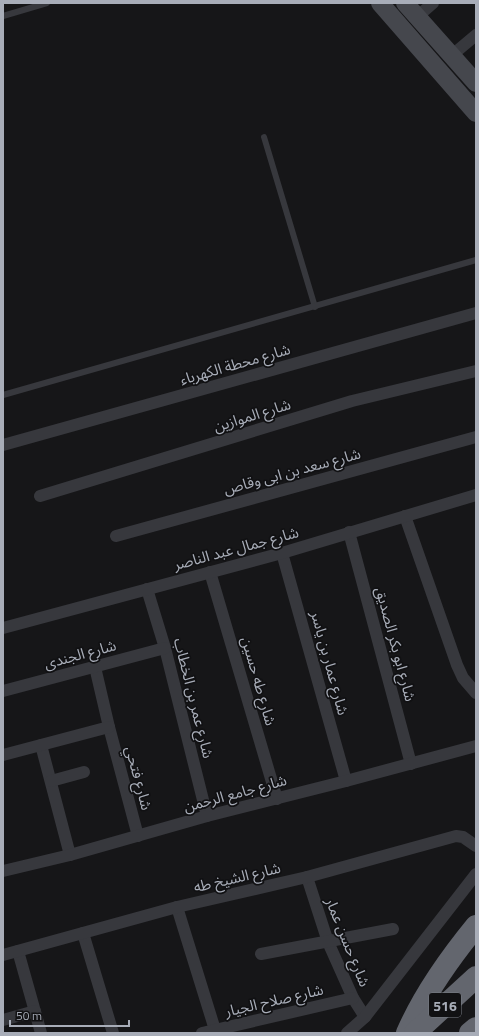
<svg xmlns="http://www.w3.org/2000/svg" width="479" height="1036" viewBox="0 0 479 1036" font-family="'Titillium Web','Noto Sans Arabic',sans-serif">
	<style>
		.lines { fill: none; stroke-linecap: round; stroke-linejoin: round }
		.service { stroke: #37383d; stroke-width: 6 }
		.minor { stroke: #37383d; stroke-width: 12 }
		.secondary { stroke: #45474d; stroke-width: 18 }
		.motorway { stroke: #63666e; stroke-width: 22 }
		.labels { text-anchor: middle; dominant-baseline: central; stroke-width: 3.5; stroke-linejoin: round; paint-order: stroke }
		.shield { fill: #111113; stroke: #7b7e86; stroke-width: 1 }
		.shield-label { font-size: 14px; font-weight: bold; fill: #a8adb8 }
		.street-label { font-size: 15px; fill: #a8adb8; stroke: #111113 }
	</style>
	<rect width="100%" height="100%" fill="#161618"/>
	<g class="lines">
		<g class="service">
			<polyline points="3,16 47,3"/>
			<polyline points="264,137 315,307"/>
			<polyline points="3,395 476,260"/>
		</g>
		<g class="minor">
			<polyline points="417,17 433,3"/>
			<polyline points="451,56 476,35"/>
			<polyline points="3,445 476,313"/>
			<polyline points="40,496 352,401 476,371"/>
			<polyline points="405,516 457,665 463,678 476,693"/>
			<polyline points="349,532 411,764"/>
			<polyline points="116,536 476,437"/>
			<polyline points="282,553 346,781"/>
			<polyline points="210,572 277,799"/>
			<polyline points="147,589 165,648 207,816"/>
			<polyline points="3,628 282,553 476,495"/>
			<polyline points="95,667 109,727 138,836"/>
			<polyline points="3,691 165,648"/>
			<polyline points="41,745 70,855"/>
			<polyline points="3,755 109,727"/>
			<polyline points="51,781 84,772"/>
			<polyline points="3,871 70,855 207,816 346,781 476,746"/>
			<polyline points="307,877 328,942 353,998 365,1017"/>
			<polyline points="177,907 216,1033"/>
			<polyline points="83,933 113,1033"/>
			<polyline points="18,951 41,1033"/>
			<polyline points="261,954 393,929"/>
			<polyline points="3,955 177,907 307,877 456,836 463,837 476,846"/>
			<polyline points="3,1020 35,1011"/>
			<polyline points="202,1033 353,998"/>
			<polyline points="347,1033 365,1017 476,874"/>
		</g>
		<g class="secondary">
			<polyline points="380,3 476,113"/>
			<polyline points="405,3 476,83"/>
		</g>
		<g class="motorway">
			<path d="M407,1033C424,994 449,959 476,926"/>
			<polyline points="415,1033 476,977"/>
			<polyline points="470,1033 476,1028"/>
		</g>
	</g>
	<g class="labels">
		<rect class="shield" x="429" y="993" width="32" height="24" rx="3"/>
		<g class="shield-label">
			<text x="445" y="1005">516</text>
		</g>
		<g class="street-label">
			<text transform="translate(235 364) rotate(-16)">شارع محطة الكهرباء</text>
			<text transform="translate(252 415) rotate(-17)">شارع الموازين</text>
			<text transform="translate(292 471) rotate(-15)">شارع سعد بن ابى وقاص</text>
			<text transform="translate(236 548) rotate(-15)">شارع جمال عبد الناصر</text>
			<text transform="translate(396 644) rotate(75)">شارع ابو بكر الصديق</text>
			<text transform="translate(80 654) rotate(-15)">شارع الجندى</text>
			<text transform="translate(330 663) rotate(75)">شارع عمار بن ياسر</text>
			<text transform="translate(259 681) rotate(74)">شارع طه حسين</text>
			<text transform="translate(194 698) rotate(76)">شارع عمر بن الخطاب</text>
			<text transform="translate(139 778) rotate(75)">شارع فتحي</text>
			<text transform="translate(235 793) rotate(-15)">شارع جامع الرحمن</text>
			<text transform="translate(237 877) rotate(-13)">شارع الشيخ طه</text>
			<text transform="translate(348 942) rotate(68)">شارع حسن عمار</text>
			<text transform="translate(274 1000) rotate(-13)">شارع صلاح الجيار</text>
		</g>
	</g>
	<rect width="479" height="1036" fill="none" stroke="#a8adb8" stroke-width="8"/>
	<path d="M10 1020v6h119v-6" fill="none" stroke="#a8adb8" stroke-width="2"/>
	<text x="16" y="1020" font-size="12" fill="#a8adb8" stroke="#111113" stroke-width="3" paint-order="stroke">50 m</text>
</svg>
